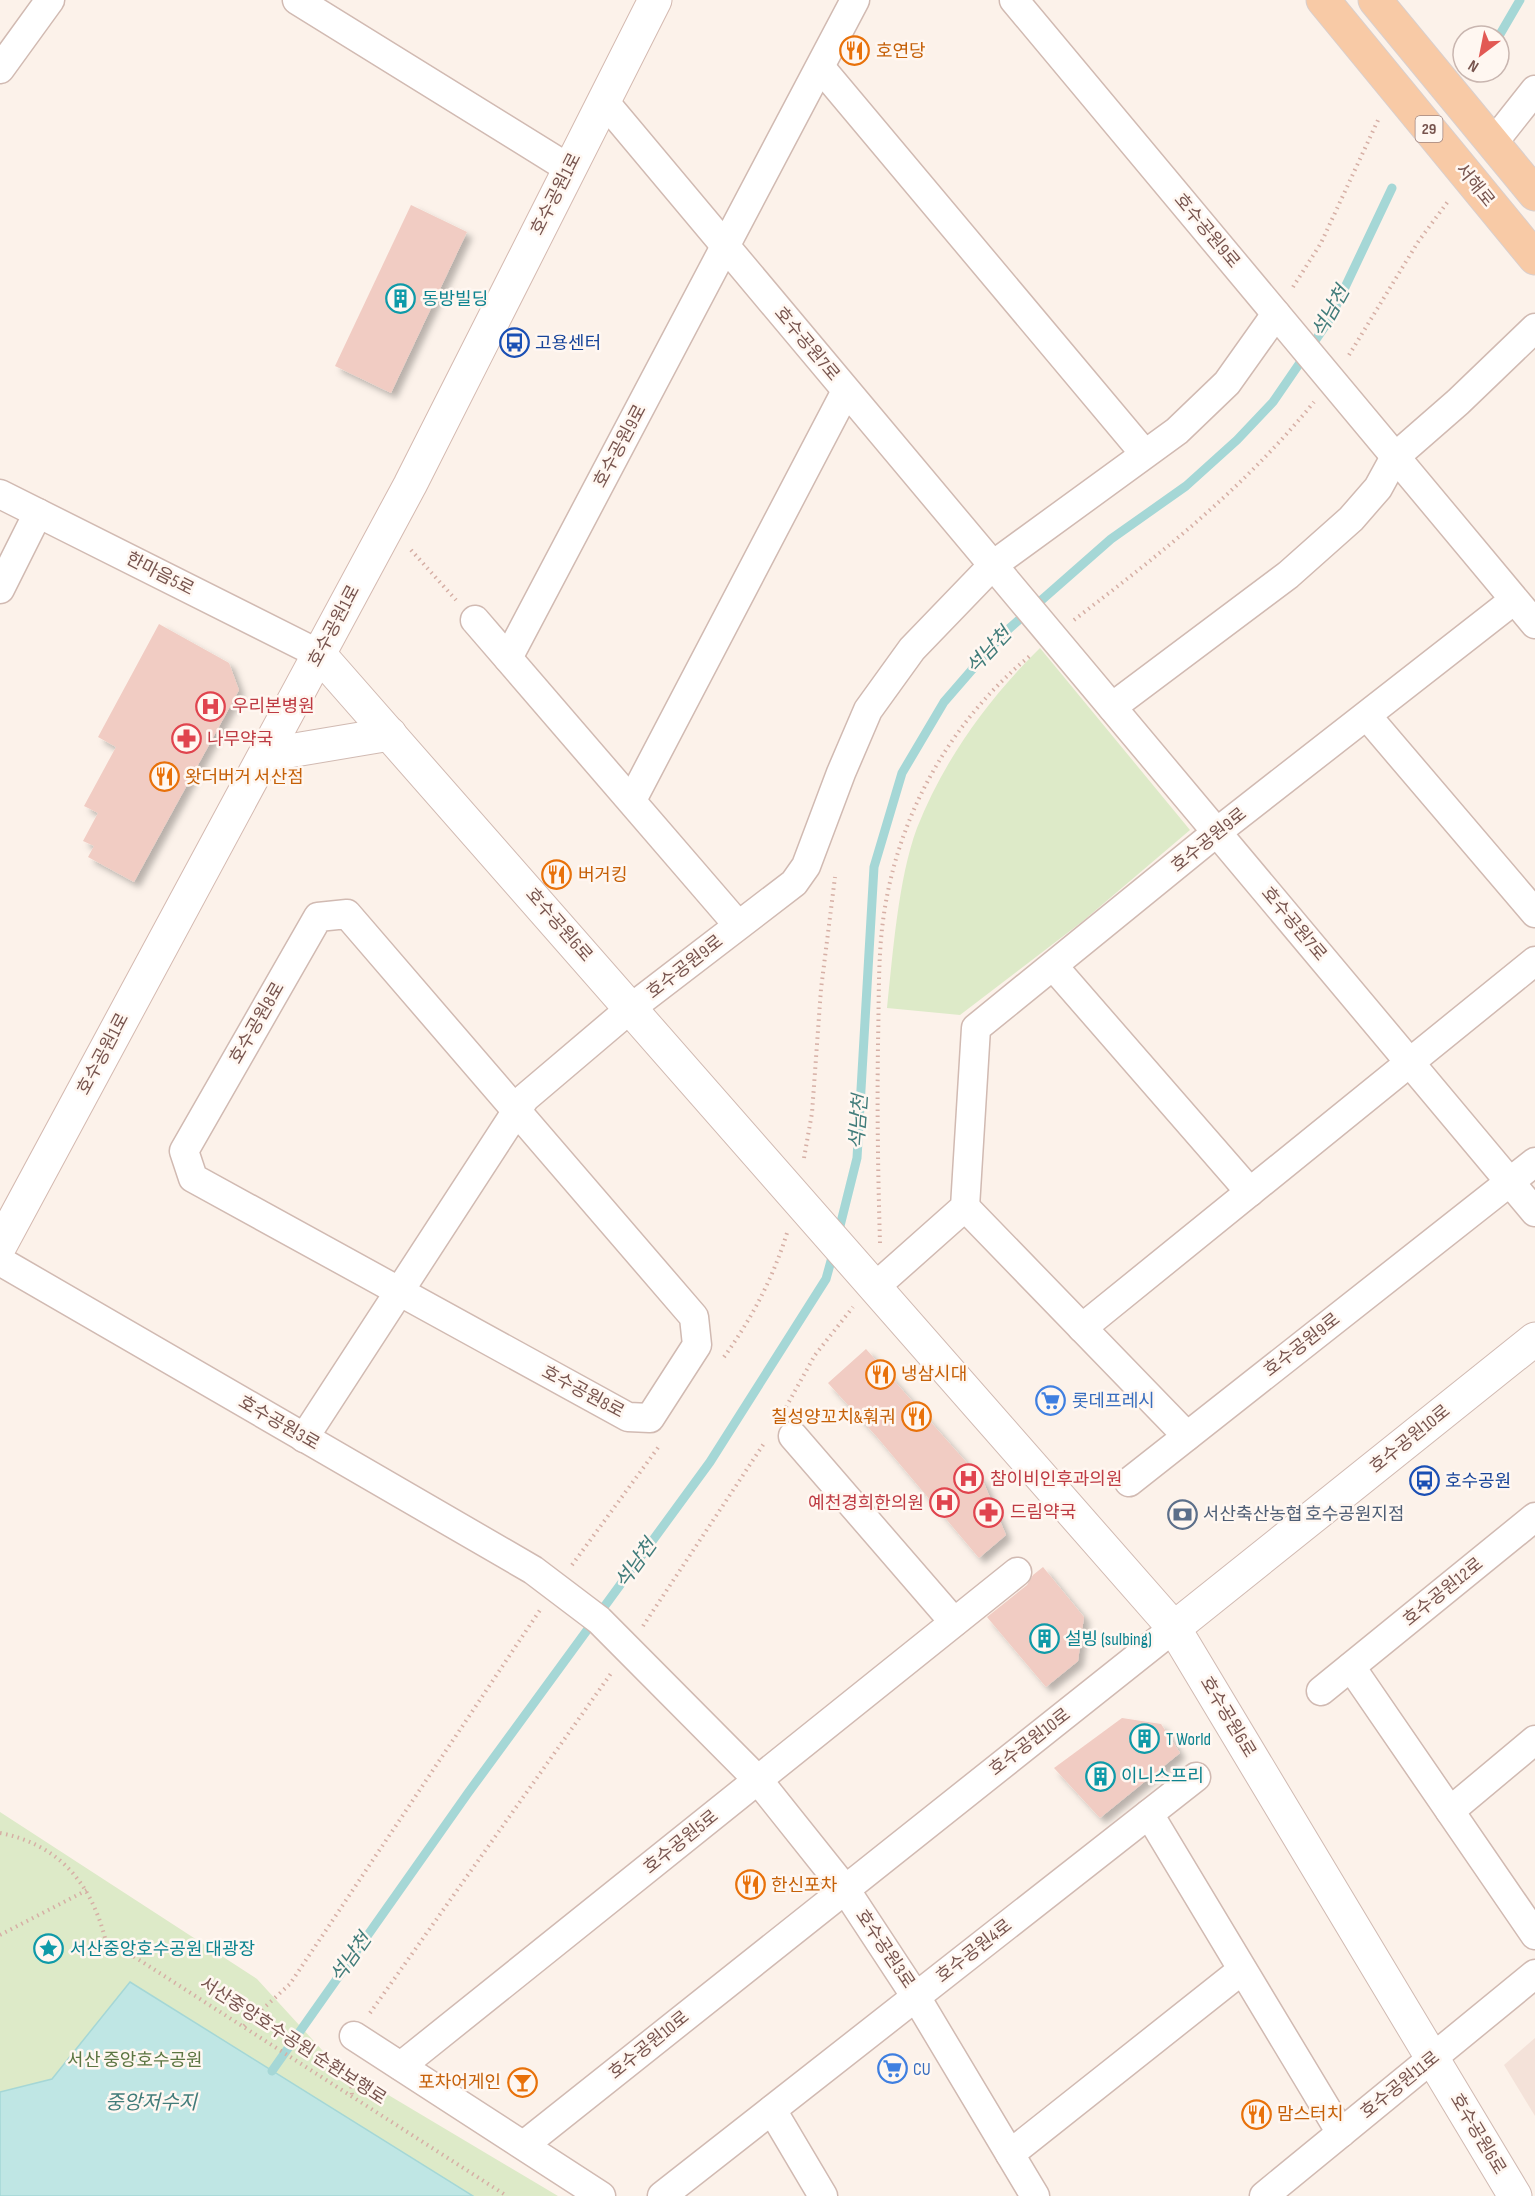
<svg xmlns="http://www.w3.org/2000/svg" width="1535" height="2196" viewBox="0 0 1535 2196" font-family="'Sofia Sans Condensed','Noto Sans KR',sans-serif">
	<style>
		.residential { fill: #f4e2d9 }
		.green { fill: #ddeac8 }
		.water { fill: #bfe6e4; stroke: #a5d7d6; stroke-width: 1.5 }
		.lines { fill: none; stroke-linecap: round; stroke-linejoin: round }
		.stream { stroke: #a5d7d6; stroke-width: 9 }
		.building { fill: #f1ccc3; filter: url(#shadow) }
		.minor-casing { stroke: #d1bab2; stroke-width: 31 }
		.tertiary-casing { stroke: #d1bab2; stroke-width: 35 }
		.secondary-casing { stroke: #d4b9b0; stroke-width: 35 }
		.primary-casing { stroke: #d9cfcd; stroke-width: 35 }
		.path { stroke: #d6afa5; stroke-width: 4; stroke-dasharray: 1.5 4.5; stroke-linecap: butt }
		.minor { stroke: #fff; stroke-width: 28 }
		.tertiary { stroke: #fff; stroke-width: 33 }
		.secondary { stroke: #fff; stroke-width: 33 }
		.primary { stroke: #f8caa6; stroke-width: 33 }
		.labels { text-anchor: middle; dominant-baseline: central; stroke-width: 5; stroke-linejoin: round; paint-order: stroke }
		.shield { fill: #fff7f1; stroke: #a0857f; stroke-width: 1.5 }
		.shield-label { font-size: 16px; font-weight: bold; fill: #77544e }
		.food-label { font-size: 18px; fill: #c56008; stroke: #fff7f1; text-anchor: start }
		.street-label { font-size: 18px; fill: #77544e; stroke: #fff7f1 }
		.culture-label { font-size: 18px; fill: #0d838f; stroke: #fff7f1; text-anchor: start }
		.transit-label { font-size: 18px; fill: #164399; stroke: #fff7f1; text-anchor: start }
		.health-label { font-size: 18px; fill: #be3a42; stroke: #fff7f1; text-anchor: start }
		.shop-label { font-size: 18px; fill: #366cbe; stroke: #fff7f1; text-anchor: start }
		.service-label { font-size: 18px; fill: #4e5e75; stroke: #fff7f1; text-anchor: start }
		.park-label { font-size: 18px; fill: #5c7642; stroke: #fff7f1 }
		.water-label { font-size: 20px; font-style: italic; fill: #417c7a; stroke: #fff7f1 }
	</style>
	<defs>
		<filter id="shadow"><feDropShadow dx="5.5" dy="5.5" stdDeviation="3" flood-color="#0004"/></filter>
	</defs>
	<rect width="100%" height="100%" fill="#fcf2ea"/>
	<polygon class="residential" points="1535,2038 1535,2116 1504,2065"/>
	<g class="green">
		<path d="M1040,648L1190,830L1083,921L960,1015L887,1008C893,954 898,879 917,828C944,760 987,700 1040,648Z"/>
		<polygon points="0,1812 257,1979 333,2062 558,2196 0,2196"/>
	</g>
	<polygon class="water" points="130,1982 473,2196 0,2196 0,2092 52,2079"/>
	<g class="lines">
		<g class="stream">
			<polyline points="1499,36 1520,0"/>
			<polyline points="838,1234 857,1158 874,867 902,773 944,702 1003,634 1111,539 1186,486 1237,440 1273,402 1330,319 1392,188"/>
			<polyline points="272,2071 468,1793 710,1462 826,1279 834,1250"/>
		</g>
	</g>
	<g class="building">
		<polygon points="411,205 467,232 391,393 335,366"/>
		<polygon points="159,624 229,663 239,690 134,882 88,857 94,846 83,841 98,813 84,806 116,747 98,737"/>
		<polygon points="866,1349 983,1481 1006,1535 979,1558 877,1437 828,1383"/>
		<polygon points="1043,1567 1084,1617 1078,1661 1046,1687 987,1617 1027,1585 1033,1575"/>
		<polygon points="1122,1718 1161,1724 1180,1753 1100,1818 1054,1768"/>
	</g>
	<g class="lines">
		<defs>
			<g id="minor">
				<polyline points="297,0 568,168"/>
				<polyline points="1014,0 1535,624"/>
				<polyline points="821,68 1144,453"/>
				<polyline points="0,69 50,0"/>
				<polyline points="603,100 1535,1212"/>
				<polyline points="1493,143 1535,90"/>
				<polyline points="0,494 319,654"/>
				<polyline points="0,589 38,513"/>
				<polyline points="475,620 738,925"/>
				<polyline points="508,658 855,0"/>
				<polyline points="1112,707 1288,575 1351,519 1378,488 1395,457 1458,402 1535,328"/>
				<polyline points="1367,716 1535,913"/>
				<polyline points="632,800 846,391"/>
				<polygon points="347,914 694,1317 697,1345 650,1418 628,1417 193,1178 184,1151 318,917"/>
				<polyline points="1054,967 1250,1192"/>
				<polyline points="965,1207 1187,1436"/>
				<polyline points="0,1261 533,1570 599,1620 758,1780 845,1889 916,1997 1035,2196"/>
				<polyline points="875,1287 965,1207 976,1028 1217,832 1514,600"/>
				<polyline points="1082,1328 1535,961"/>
				<polyline points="793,1436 954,1622"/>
				<polyline points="304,1438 525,1098 631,1008 794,883 806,866 841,773 868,710 912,649 993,565 1177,431 1227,383 1276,314"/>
				<polyline points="1129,1482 1535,1162"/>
				<polyline points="1351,1667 1535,1935"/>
				<polyline points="1321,1691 1535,1517"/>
				<polyline points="1450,1811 1535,1740"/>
				<polyline points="1149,1814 1341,2133"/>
				<polyline points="354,2036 601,2196"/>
				<polyline points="401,2066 1017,1572"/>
				<polyline points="772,2110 823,2196"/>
				<polyline points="524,2145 1174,1628"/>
				<polyline points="1010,2154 1242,1970"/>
				<polyline points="662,2196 1196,1777"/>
				<polyline points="1264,2196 1535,1974"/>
			</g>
			<g id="tertiary">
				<polyline points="319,654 1174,1628 1515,2196"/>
				<polyline points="265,755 390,734"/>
				<polyline points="1174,1628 1535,1339"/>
			</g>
			<polyline id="secondary" points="0,1246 410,485 655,0"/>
			<g id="primary">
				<polyline points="1323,0 1535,258"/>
				<polyline points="1375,0 1535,194"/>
			</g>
		</defs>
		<use href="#minor" class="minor-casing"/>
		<use href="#tertiary" class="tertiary-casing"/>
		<use href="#secondary" class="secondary-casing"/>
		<use href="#primary" class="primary-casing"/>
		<g class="path">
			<polyline points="1293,287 1321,243 1379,118"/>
			<polyline points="1349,355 1418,242 1449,200"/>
			<polyline points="411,550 456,600"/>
			<path d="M1074,620C1164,551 1242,490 1314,402"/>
			<polyline points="804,1158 812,1113 821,989 835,877"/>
			<path d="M880,1243C878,1176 877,1110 878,1043C879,1005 878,966 882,929C894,821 948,723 1031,655"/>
			<path d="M724,1357C752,1318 773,1278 787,1233"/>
			<polyline points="786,1407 815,1355 853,1307"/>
			<polyline points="572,1565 660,1445"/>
			<polyline points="643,1626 765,1442"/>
			<path d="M0,1833C58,1844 91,1883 105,1938L507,2196"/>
			<polyline points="0,1935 87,1890"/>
			<polyline points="370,2013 612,1672"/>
			<polyline points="244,2026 290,1984 540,1610"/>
			<polyline points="350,2069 352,2095"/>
		</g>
		<use href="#minor" class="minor"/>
		<use href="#tertiary" class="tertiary"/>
		<use href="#secondary" class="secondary"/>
		<use href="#primary" class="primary"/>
	</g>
	<defs>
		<symbol id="restaurant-ring" viewBox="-11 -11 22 22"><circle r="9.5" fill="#fff7f1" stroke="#e8710a" stroke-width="1.5"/><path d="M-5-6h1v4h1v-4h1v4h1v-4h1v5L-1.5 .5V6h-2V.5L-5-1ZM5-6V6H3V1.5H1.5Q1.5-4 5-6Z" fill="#e8710a"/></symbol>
		<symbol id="building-ring" viewBox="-11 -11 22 22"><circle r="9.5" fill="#fff7f1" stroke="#0f9aa8" stroke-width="1.5"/><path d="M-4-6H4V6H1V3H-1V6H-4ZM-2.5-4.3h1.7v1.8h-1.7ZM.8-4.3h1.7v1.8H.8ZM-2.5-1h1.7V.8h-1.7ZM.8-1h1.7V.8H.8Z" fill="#0f9aa8"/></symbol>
		<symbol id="bus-ring" viewBox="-11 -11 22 22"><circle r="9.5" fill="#fff7f1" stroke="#1a4fb4" stroke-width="1.5"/><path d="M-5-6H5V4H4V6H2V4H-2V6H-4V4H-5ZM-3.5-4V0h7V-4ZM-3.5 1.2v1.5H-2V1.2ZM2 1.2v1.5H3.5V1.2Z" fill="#1a4fb4"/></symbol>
		<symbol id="hospital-ring" viewBox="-11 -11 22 22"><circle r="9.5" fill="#fff7f1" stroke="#e0444e" stroke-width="1.5"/><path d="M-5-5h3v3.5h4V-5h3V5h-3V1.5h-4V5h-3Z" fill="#e0444e"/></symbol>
		<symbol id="pharmacy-ring" viewBox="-11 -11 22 22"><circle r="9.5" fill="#fff7f1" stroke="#e0444e" stroke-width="1.5"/><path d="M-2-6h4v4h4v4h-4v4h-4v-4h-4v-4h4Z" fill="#e0444e"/></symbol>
		<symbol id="supermarket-ring" viewBox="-11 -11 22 22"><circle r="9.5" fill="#fff7f1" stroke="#3f7fe0" stroke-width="1.5"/><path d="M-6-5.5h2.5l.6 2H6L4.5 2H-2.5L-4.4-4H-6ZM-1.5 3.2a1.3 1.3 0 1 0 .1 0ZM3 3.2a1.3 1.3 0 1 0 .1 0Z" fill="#3f7fe0"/></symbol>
		<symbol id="bank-ring" viewBox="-11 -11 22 22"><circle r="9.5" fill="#fff7f1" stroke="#5c6f8a" stroke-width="1.5"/><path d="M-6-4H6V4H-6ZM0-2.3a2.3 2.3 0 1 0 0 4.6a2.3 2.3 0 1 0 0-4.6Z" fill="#5c6f8a"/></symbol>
		<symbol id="sight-ring" viewBox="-11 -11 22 22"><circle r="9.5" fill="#fff7f1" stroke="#0f9aa8" stroke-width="1.5"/><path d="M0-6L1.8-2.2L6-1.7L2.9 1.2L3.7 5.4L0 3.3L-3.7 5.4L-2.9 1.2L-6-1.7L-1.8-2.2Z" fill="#0f9aa8"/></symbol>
		<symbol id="bar-ring" viewBox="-11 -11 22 22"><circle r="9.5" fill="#fff7f1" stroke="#e8710a" stroke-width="1.5"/><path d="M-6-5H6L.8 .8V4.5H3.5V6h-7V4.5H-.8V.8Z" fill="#e8710a"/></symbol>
	</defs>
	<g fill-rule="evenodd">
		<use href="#restaurant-ring" x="838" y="34" width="33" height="33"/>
		<use href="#building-ring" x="384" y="282" width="33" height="33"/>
		<use href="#bus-ring" x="498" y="326" width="33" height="33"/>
		<use href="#hospital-ring" x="194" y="690" width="33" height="33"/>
		<use href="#pharmacy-ring" x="170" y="722" width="33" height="33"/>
		<use href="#restaurant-ring" x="148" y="760" width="33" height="33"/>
		<use href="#restaurant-ring" x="540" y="858" width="33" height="33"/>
		<use href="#restaurant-ring" x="864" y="1358" width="33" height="33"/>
		<use href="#supermarket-ring" x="1034" y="1384" width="33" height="33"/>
		<use href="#restaurant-ring" x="900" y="1400" width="33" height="33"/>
		<use href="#hospital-ring" x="952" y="1462" width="33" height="33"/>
		<use href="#bus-ring" x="1408" y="1464" width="33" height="33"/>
		<use href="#hospital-ring" x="928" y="1486" width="33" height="33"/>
		<use href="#pharmacy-ring" x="972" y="1496" width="33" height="33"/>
		<use href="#bank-ring" x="1166" y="1498" width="33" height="33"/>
		<use href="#building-ring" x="1028" y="1622" width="33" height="33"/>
		<use href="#building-ring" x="1128" y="1722" width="33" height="33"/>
		<use href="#building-ring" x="1084" y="1760" width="33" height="33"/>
		<use href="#restaurant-ring" x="734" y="1868" width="33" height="33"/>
		<use href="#sight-ring" x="32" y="1932" width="33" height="33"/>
		<use href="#supermarket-ring" x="876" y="2052" width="33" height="33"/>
		<use href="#bar-ring" x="506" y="2066" width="33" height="33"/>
		<use href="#restaurant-ring" x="1240" y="2098" width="33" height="33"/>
	</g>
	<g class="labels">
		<rect class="shield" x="1415.5" y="116" width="27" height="26" rx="4.5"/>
		<g class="shield-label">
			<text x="1429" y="129">29</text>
		</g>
		<g class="food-label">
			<text x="876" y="51">호연당</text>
			<text x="185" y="777">왓더버거 서산점</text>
			<text x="578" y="875">버거킹</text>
			<text x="901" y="1374">냉삼시대</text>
			<text x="896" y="1417" text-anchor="end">칠성양꼬치&amp;훠궈</text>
			<text x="771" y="1885">한신포차</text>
			<text x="501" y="2082" text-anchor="end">포차어게인</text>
			<text x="1277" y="2114">맘스터치</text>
		</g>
		<g class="street-label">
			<text transform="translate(1475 185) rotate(51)">서해로</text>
			<text transform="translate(556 194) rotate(-63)">호수공원1로</text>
			<text transform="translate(1207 231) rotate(50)">호수공원9로</text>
			<text transform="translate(807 344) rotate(50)">호수공원7로</text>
			<text transform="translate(620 446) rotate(-62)">호수공원9로</text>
			<text transform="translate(160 574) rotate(27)">한마음5로</text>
			<text transform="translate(334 626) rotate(-62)">호수공원1로</text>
			<text transform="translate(1209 840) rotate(-39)">호수공원9로</text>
			<text transform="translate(1294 924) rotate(50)">호수공원7로</text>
			<text transform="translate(559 925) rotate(49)">호수공원6로</text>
			<text transform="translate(685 967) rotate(-38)">호수공원9로</text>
			<text transform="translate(257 1023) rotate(-60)">호수공원8로</text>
			<text transform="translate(103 1054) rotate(-62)">호수공원1로</text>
			<text transform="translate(1302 1345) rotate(-38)">호수공원9로</text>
			<text transform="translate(583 1392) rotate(28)">호수공원8로</text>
			<text transform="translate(279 1423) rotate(30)">호수공원3로</text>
			<text transform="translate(1410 1439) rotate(-39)">호수공원10로</text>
			<text transform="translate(1443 1592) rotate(-39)">호수공원12로</text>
			<text transform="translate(1228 1717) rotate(59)">호수공원6로</text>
			<text transform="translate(1030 1742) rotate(-38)">호수공원10로</text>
			<text transform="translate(681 1842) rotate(-39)">호수공원5로</text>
			<text transform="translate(885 1949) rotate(56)">호수공원3로</text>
			<text transform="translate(974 1951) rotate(-38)">호수공원4로</text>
			<text transform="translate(293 2041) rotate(33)">서산중앙호수공원 순환보행로</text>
			<text transform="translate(649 2045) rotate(-39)">호수공원10로</text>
			<text transform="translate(1400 2085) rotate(-39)">호수공원11로</text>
			<text transform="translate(1478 2134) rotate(59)">호수공원6로</text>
		</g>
		<g class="culture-label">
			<text x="422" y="299">동방빌딩</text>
			<text x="1065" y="1639">설빙 (sulbing)</text>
			<text x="1166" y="1739">T World</text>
			<text x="1121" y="1776">이니스프리</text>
			<text x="70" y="1949">서산중앙호수공원 대광장</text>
		</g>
		<g class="transit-label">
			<text x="535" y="343">고용센터</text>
			<text x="1445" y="1481">호수공원</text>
		</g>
		<g class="health-label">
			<text x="232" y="706">우리본병원</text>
			<text x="207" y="739">나무약국</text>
			<text x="990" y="1479">참이비인후과의원</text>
			<text x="924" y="1503" text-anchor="end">예천경희한의원</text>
			<text x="1010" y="1512">드림약국</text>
		</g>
		<g class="shop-label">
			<text x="1072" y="1401">롯데프레시</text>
			<text x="913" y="2069">CU</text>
		</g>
		<g class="service-label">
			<text x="1203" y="1514">서산축산농협 호수공원지점</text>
		</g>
		<g class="park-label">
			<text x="135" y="2060">서산 중앙호수공원</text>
		</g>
		<g class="water-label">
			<text transform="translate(1331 312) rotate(-61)">석남천</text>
			<text transform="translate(989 651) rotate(-47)">석남천</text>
			<text transform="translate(859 1122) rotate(-86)">석남천</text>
			<text transform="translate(636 1564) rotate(-54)">석남천</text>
			<text transform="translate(351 1958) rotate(-55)">석남천</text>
			<text x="151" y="2103">중앙저수지</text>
		</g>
	</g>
	<g transform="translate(1481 54) rotate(212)"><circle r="28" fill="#fff7f1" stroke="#c9b6b0" stroke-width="1.5"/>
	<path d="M0-4.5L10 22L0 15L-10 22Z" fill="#e25954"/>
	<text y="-9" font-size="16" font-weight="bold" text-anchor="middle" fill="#77544e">N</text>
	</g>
</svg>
